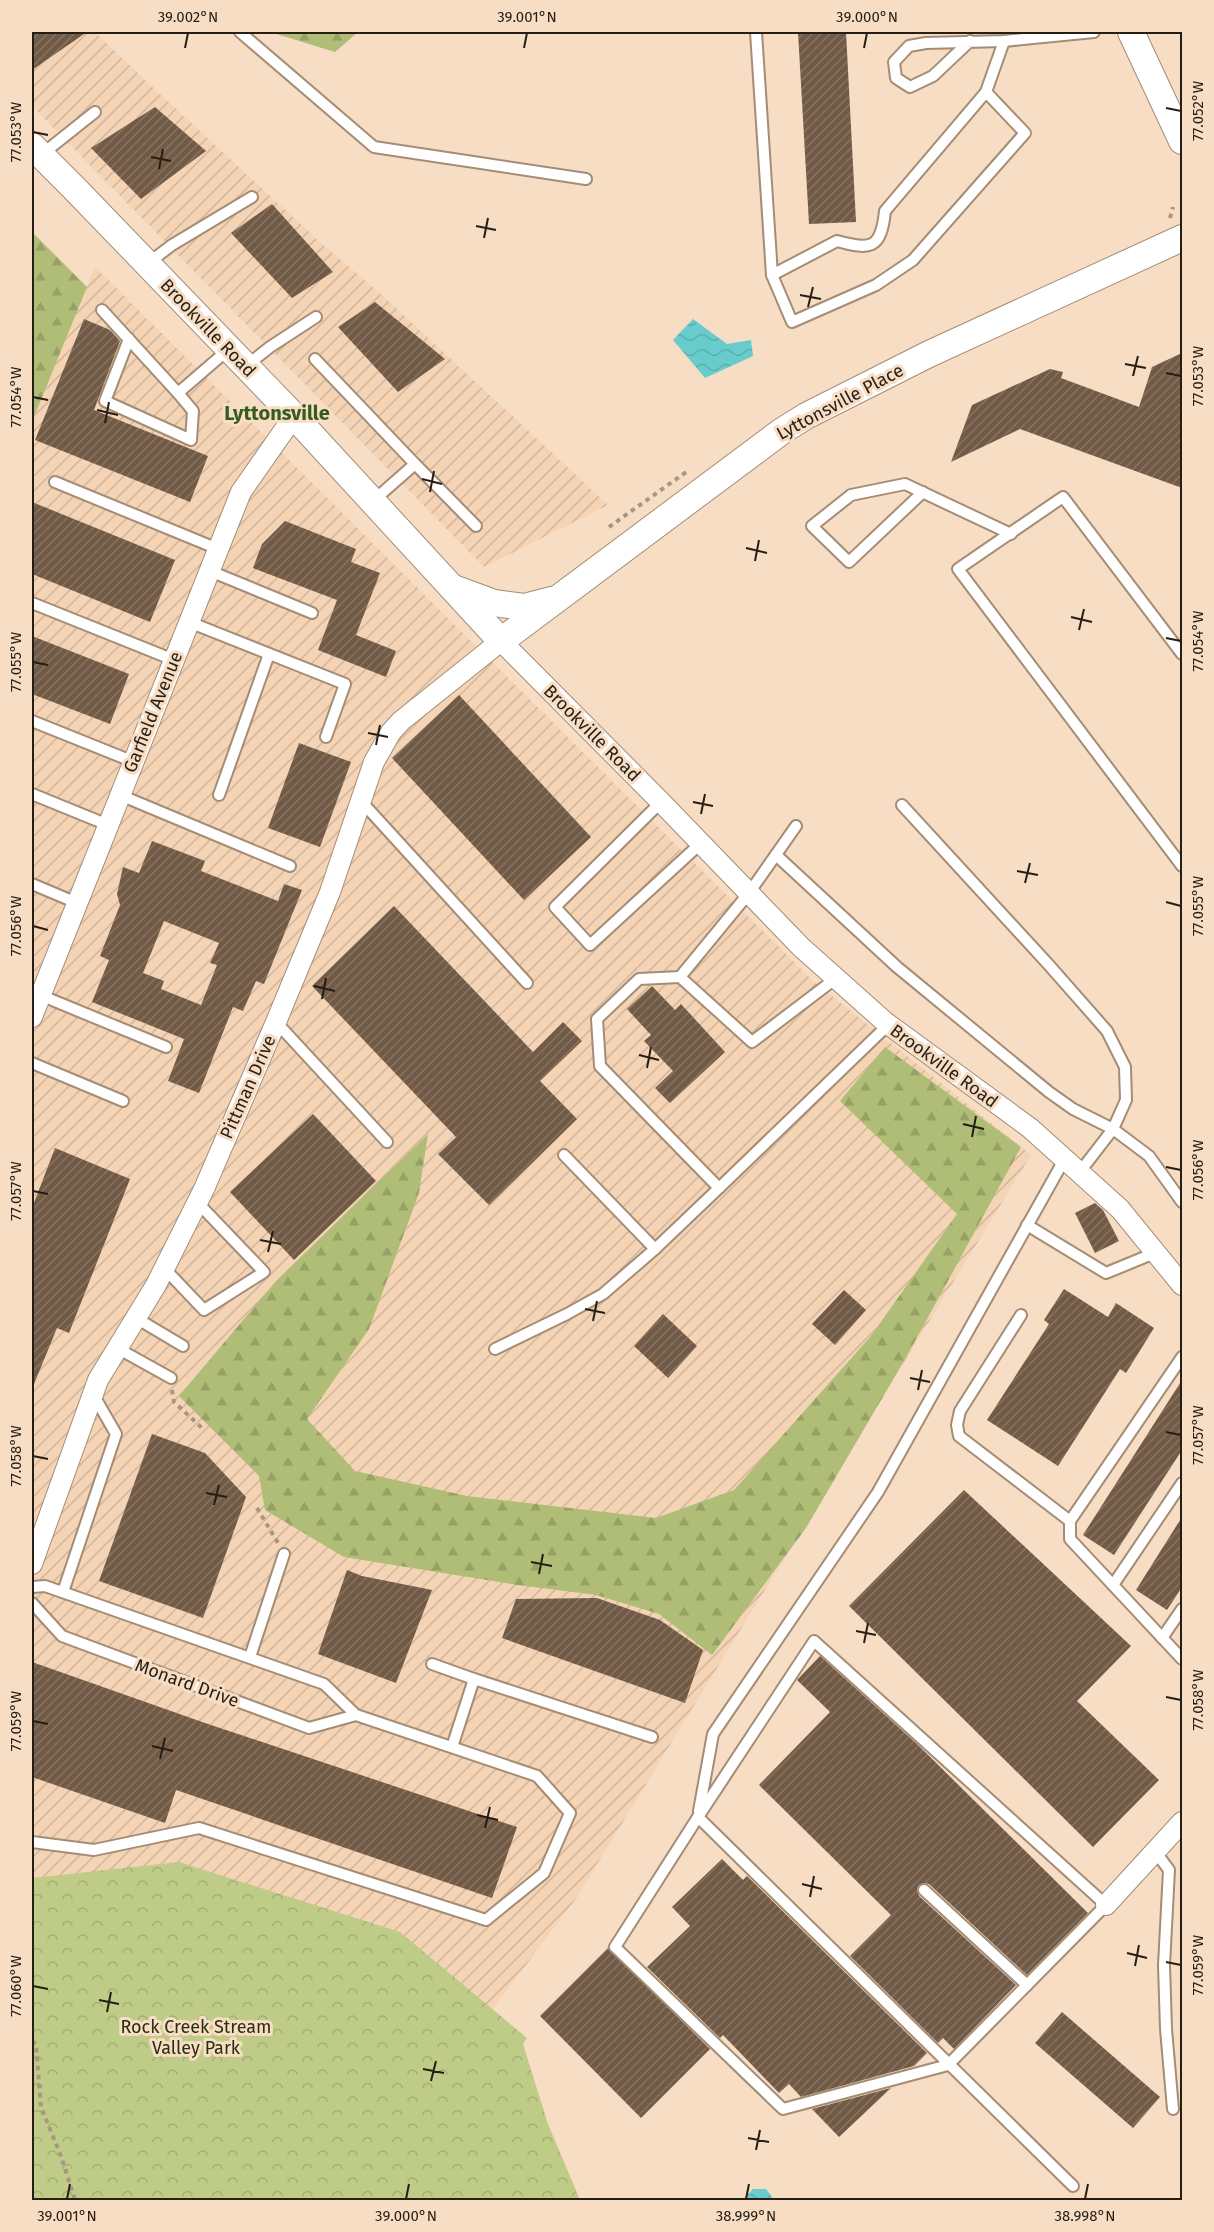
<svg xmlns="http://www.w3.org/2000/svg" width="1214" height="2232" viewBox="0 0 1214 2232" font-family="'Fira Sans',sans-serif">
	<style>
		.industrial { fill: url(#industrial-furrows) }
		.forest { fill: url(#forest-firs) }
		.park { fill: url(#park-crowns) }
		.water { fill: url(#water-waves) }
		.building { fill: url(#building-hatch); fill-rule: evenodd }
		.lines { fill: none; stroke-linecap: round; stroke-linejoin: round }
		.service-casing { stroke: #a48c75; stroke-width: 14 }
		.minor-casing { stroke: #a48c75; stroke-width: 22 }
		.tertiary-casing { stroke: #a48c75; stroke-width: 28 }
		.path { stroke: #a99582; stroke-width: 4; stroke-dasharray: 4.5 4.5; stroke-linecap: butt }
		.service { stroke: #fff; stroke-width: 10 }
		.minor { stroke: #fff; stroke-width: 20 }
		.tertiary { stroke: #fff; stroke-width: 26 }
		.ticks { fill: none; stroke: #261d14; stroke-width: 2 }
		.labels { text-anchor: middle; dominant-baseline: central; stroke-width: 6; stroke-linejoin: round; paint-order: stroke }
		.street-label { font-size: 18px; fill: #261d14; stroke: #f7ddc4 }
		.park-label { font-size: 18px; fill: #282e0f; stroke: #f7ddc4 }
		.neighbourhood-label { font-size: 20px; font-weight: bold; fill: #355b1e; stroke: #f7ddc4 }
		.neatline { fill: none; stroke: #261d14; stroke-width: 2 }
		.ticks-label { font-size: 15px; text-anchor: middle; fill: #261d14 }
	</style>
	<defs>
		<pattern id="industrial-furrows" width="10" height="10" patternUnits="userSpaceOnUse" patternTransform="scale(1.5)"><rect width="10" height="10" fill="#f4d4b5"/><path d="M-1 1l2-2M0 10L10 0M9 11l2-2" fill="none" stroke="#d1b69b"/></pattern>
		<pattern id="forest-firs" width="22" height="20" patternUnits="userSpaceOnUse" patternTransform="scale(1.5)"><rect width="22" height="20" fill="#afbd76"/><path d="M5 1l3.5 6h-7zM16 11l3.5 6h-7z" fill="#96a265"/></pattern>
		<pattern id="park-crowns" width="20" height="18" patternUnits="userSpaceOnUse" patternTransform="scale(1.5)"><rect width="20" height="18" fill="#bfcc88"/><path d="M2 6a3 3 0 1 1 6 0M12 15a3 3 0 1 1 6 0" fill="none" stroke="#a4af74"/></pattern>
		<pattern id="water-waves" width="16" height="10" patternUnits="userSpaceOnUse" patternTransform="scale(1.5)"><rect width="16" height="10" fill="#68cccd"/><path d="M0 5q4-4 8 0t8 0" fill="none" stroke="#5aafaf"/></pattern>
		<pattern id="building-hatch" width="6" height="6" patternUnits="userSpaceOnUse" patternTransform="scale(1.5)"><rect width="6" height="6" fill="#725b46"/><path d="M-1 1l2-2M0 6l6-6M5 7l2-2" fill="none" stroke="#857362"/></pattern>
	</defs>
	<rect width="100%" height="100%" fill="#f7ddc4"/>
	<g class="industrial">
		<polygon points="32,32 95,32 148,83 321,243 381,294 608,505 484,567 32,106"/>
		<polygon points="95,267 812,980 1031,1155 577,1897 493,2009 32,1878 32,422"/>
	</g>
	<g class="forest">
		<polygon points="270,32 358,32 335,52"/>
		<polygon points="32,232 87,287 32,422"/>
		<polygon points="885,1047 1021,1147 908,1354 806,1528 712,1655 659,1614 596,1595 518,1585 344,1557 265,1510 259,1476 179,1396 276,1281 428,1134 419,1193 369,1329 307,1419 355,1471 467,1496 656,1518 734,1490 871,1336 957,1214 840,1101"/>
	</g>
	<polygon class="park" points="179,1862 400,1932 527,2038 523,2044 548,2124 580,2200 32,2200 32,1878"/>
	<g class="water">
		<polygon points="693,319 727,344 751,340 753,356 705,378 673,340"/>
		<polygon points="753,2189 766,2189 772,2197 771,2200 743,2200"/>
	</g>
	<g class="building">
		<polygon points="32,32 87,32 32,70"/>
		<polygon points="798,32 846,32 856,222 809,224"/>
		<polygon points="155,107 206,151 141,199 91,148"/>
		<polygon points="272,204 333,272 292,298 231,233"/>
		<polygon points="375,302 445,359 398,392 338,327"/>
		<polygon points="84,319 110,330 120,341 94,410 208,456 190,502 35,440"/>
		<polygon points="1182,353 1182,488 1020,429 951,462 972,405 1050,369 1063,372 1061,378 1139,407 1152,367"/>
		<polygon points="32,502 175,560 150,622 32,574"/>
		<polygon points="285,521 356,549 351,562 380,573 356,635 396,651 386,677 318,650 337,600 253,568 262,544"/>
		<polygon points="32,636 129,674 110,724 32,694"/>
		<polygon points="459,695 591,837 524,900 392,758"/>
		<polygon points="299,743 351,762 320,847 268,828"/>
		<path d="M152,841L205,861L201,871L278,901L284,884L302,890L264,984L256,981L243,1011L233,1007L199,1093L168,1081L184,1039L92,1002L109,960L100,956L120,905L117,894L123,867L139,873ZM164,921L219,943L210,963L217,965L201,1005L161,989L164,981L143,973Z"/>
		<polygon points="394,906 533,1052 563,1022 582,1041 540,1081 577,1119 489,1205 438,1154 456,1137 312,986"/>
		<polygon points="652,986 675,1010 681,1004 725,1052 670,1103 655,1088 673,1071 644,1041 651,1035 627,1009"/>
		<polygon points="313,1114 376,1181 294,1260 230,1192"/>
		<polygon points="55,1148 130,1179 69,1333 57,1328 32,1389 32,1208"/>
		<polygon points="1095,1203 1103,1210 1119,1241 1095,1253 1075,1213"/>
		<polygon points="1064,1289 1108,1317 1116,1303 1154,1328 1126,1373 1120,1369 1058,1466 987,1420 1049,1324 1044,1320"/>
		<polygon points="844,1290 866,1310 835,1345 812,1324"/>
		<polygon points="663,1314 697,1346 668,1378 634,1346"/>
		<polygon points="1182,1380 1182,1450 1114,1555 1083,1535"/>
		<polygon points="152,1434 205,1453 246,1497 203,1618 99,1581"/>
		<polygon points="964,1490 1131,1646 1077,1701 1159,1780 1093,1847 849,1606"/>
		<polygon points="1182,1517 1182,1587 1167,1610 1136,1590"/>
		<polygon points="347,1570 362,1576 432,1590 396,1683 318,1654"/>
		<polygon points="597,1598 660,1620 703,1650 685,1703 502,1638 516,1599"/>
		<polygon points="820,1656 917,1744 1088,1913 1027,1975 929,1884 925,1883 919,1885 917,1889 919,1896 1016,1985 954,2049 943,2038 938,2043 850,1956 891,1915 759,1785 830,1712 797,1680"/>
		<polygon points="32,1662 205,1723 517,1827 492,1898 176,1790 165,1823 32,1777"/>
		<polygon points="722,1859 743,1880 747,1876 927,2053 914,2066 801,2097 789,2084 779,2093 723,2035 720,2038 647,1967 690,1926 672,1907"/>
		<polygon points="608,1948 710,2049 641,2118 540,2016"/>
		<polygon points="1062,2012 1160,2097 1133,2128 1035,2043"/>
		<polygon points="891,2088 839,2137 812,2109"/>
	</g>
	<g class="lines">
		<defs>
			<g id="service">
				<polyline points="240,32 374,147 586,179"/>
				<polyline points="756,32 772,275"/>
				<polyline points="970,41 933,76 910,87 896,78 894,62 909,46 926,43 1004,41 1094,32"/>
				<path d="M986,92L885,211C881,250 870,250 837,241L772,275L792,322L876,285L913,260L1025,133L986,92L1004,41"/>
				<polyline points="41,155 95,112"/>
				<polyline points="147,264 172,245 252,197"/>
				<polyline points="102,310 178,393 229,349"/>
				<polyline points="129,339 105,401 191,440 193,411 178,393"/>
				<polyline points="315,359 415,464 373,501"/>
				<polyline points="246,366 270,347 316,317"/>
				<polyline points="415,464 476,526"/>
				<polyline points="55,482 218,549"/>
				<polyline points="923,492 849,562 812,526 851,495 905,484 1011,534"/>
				<polyline points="210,571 312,613"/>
				<polyline points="32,603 174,660"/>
				<polyline points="189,622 345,684 326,737"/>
				<polyline points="1182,654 1063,497 958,569 1182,866"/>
				<polyline points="32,721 134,762"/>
				<polyline points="32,794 108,825"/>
				<polyline points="120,795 290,866"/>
				<polyline points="219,795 269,654"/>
				<polyline points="361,801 527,983"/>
				<polyline points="661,802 555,907 590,945 701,843"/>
				<polyline points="902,805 1048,964 1107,1031 1125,1067 1126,1100 1113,1129 1079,1173"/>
				<polyline points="796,826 749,893 680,977 752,1042 835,979"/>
				<polyline points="776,855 897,967 1049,1092 1073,1109 1113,1129 1149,1156 1182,1202"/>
				<polyline points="32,884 77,903"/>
				<polyline points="680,977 639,979 597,1019 600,1066 719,1188 888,1025"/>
				<polyline points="40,995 166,1047"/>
				<polyline points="276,1022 387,1142"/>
				<polyline points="32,1063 123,1101"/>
				<polyline points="564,1155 655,1249 719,1188"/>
				<polyline points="1027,1225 1106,1273 1157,1252"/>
				<polyline points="164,1268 204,1310 264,1272 197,1202"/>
				<polyline points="1021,1315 960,1411 957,1425 959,1436 1070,1521 1182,1357"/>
				<polyline points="136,1318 183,1346"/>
				<polyline points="117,1348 171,1378"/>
				<polyline points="495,1349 567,1314 603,1294 655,1249"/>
				<polyline points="1070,1521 1070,1539 1182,1659"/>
				<polyline points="1113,1585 1182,1483"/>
				<polyline points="32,1587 45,1586 324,1684 356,1715 537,1776 570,1813 544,1873 486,1920 199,1828 94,1850 32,1842"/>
				<polyline points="63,1592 116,1434 93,1394"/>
				<polyline points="32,1603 62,1636 309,1728 356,1715"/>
				<polyline points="1162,1638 1182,1609"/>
				<polygon points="814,1641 1106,1905 948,2065 783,2109 615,1947 698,1817"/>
				<polyline points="250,1657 284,1554"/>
				<polyline points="432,1664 474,1679"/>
				<polyline points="452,1747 474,1679 652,1737"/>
				<polyline points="699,1811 713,1734 878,1492 1064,1160"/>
				<polyline points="698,1817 1073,2186"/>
				<polyline points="1155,1851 1169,1870 1164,1965 1166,2029 1173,2109"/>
				<polyline points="924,1890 1027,1985"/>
			</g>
			<g id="minor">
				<polyline points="32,1017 241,492 294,416"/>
				<polyline points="32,1564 98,1380 156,1285 204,1189 276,1022 330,892 374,762 391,732 401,721 501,641 661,802 801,947 885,1022 1030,1128 1120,1209 1182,1285"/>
				<polyline points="1106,1905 1182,1822"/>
			</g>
			<g id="tertiary">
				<polyline points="1131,32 1182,141"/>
				<polyline points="32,146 75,189 294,416 501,641 782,431 806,416 929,354 1182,238"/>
				<polyline points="456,589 494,603 524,607 551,600"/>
			</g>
		</defs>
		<use href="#service" class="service-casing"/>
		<use href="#minor" class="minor-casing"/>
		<use href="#tertiary" class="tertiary-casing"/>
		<g class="path">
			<polyline points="1170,218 1173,207"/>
			<polyline points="609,527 689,470"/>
			<polyline points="172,1390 174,1402 202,1428"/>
			<polyline points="257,1508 278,1543"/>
			<polyline points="32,2041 36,2044 41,2107 61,2156 75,2200"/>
		</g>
		<use href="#service" class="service"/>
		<use href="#minor" class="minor"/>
		<use href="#tertiary" class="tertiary"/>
	</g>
	<path class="ticks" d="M185,48L188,33M524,48L527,33M864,48L867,33M1166,108L1181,111M33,132L48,135M151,157L171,161M159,169L163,149M476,226L496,230M484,238L488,218M800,295L821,299M808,307L813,287M1125,364L1146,368M1166,373L1181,376M1133,376L1138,356M33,397L48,400M97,410L118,415M105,423L109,402M422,479L442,484M430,492L434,471M746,548L767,553M755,561L759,540M1071,617L1092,622M1079,630L1084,609M1166,638L1181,641M33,662L48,665M368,733L388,737M376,745L380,725M693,802L713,806M701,814L705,794M1017,871L1038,875M1025,883L1030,863M1166,902L1181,906M33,926L48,930M314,986L335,991M322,999L326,978M639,1055L659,1060M647,1068L651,1047M963,1124L984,1129M972,1137L976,1116M1166,1167L1181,1170M33,1191L48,1194M260,1240L281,1244M268,1252L273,1231M585,1309L605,1313M593,1321L597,1301M910,1378L930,1382M918,1390L922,1370M1166,1432L1181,1435M33,1456L48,1459M206,1493L227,1497M214,1505L219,1485M531,1562L552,1566M539,1574L543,1554M856,1631L876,1635M864,1643L868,1623M1166,1697L1181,1700M33,1721L48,1724M152,1746L173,1751M160,1759L165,1738M477,1815L498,1820M485,1828L490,1807M802,1884L822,1889M810,1897L814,1876M1127,1953L1147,1958M1166,1962L1181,1965M1135,1966L1139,1945M33,1986L48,1989M99,2000L119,2004M107,2012L111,1992M423,2069L444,2073M431,2081L436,2061M748,2138L769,2142M756,2150L760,2130M67,2199L70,2184M406,2199L409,2184M746,2199L749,2184M1085,2199L1088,2184"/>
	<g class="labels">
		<g class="street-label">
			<text transform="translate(208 328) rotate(46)">Brookville Road</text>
			<text transform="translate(840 402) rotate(-28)">Lyttonsville Place</text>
			<text transform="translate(153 712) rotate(-68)">Garfield Avenue</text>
			<text transform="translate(592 733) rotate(45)">Brookville Road</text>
			<text transform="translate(944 1066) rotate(36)">Brookville Road</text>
			<text transform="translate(248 1087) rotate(-66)">Pittman Drive</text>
			<text transform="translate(187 1683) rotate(20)">Monard Drive</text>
		</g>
		<g class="park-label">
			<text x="196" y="2027">Rock Creek Stream<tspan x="196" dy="21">Valley Park</tspan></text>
		</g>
		<g class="neighbourhood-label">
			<text x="277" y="413">Lyttonsville</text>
		</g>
	</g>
	<rect width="1214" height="2232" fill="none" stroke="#f7ddc4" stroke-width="66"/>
	<rect x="33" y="33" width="1148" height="2166" class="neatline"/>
	<g class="ticks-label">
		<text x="188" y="22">39.002°N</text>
		<text x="527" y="22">39.001°N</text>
		<text x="867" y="22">39.000°N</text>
		<text transform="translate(1198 111) rotate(-90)" y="5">77.052°W</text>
		<text transform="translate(16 132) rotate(-90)" y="5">77.053°W</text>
		<text transform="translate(1198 376) rotate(-90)" y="5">77.053°W</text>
		<text transform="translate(16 397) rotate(-90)" y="5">77.054°W</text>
		<text transform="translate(1198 641) rotate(-90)" y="5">77.054°W</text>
		<text transform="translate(16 662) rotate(-90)" y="5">77.055°W</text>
		<text transform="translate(1198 906) rotate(-90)" y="5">77.055°W</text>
		<text transform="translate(16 926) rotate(-90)" y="5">77.056°W</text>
		<text transform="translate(1198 1170) rotate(-90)" y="5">77.056°W</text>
		<text transform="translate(16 1191) rotate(-90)" y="5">77.057°W</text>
		<text transform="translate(1198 1435) rotate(-90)" y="5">77.057°W</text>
		<text transform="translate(16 1456) rotate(-90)" y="5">77.058°W</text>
		<text transform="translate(1198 1700) rotate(-90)" y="5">77.058°W</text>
		<text transform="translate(16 1721) rotate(-90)" y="5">77.059°W</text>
		<text transform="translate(1198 1965) rotate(-90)" y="5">77.059°W</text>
		<text transform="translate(16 1986) rotate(-90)" y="5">77.060°W</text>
		<text x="67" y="2221">39.001°N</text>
		<text x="406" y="2221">39.000°N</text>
		<text x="746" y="2221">38.999°N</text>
		<text x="1085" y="2221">38.998°N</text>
	</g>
</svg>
